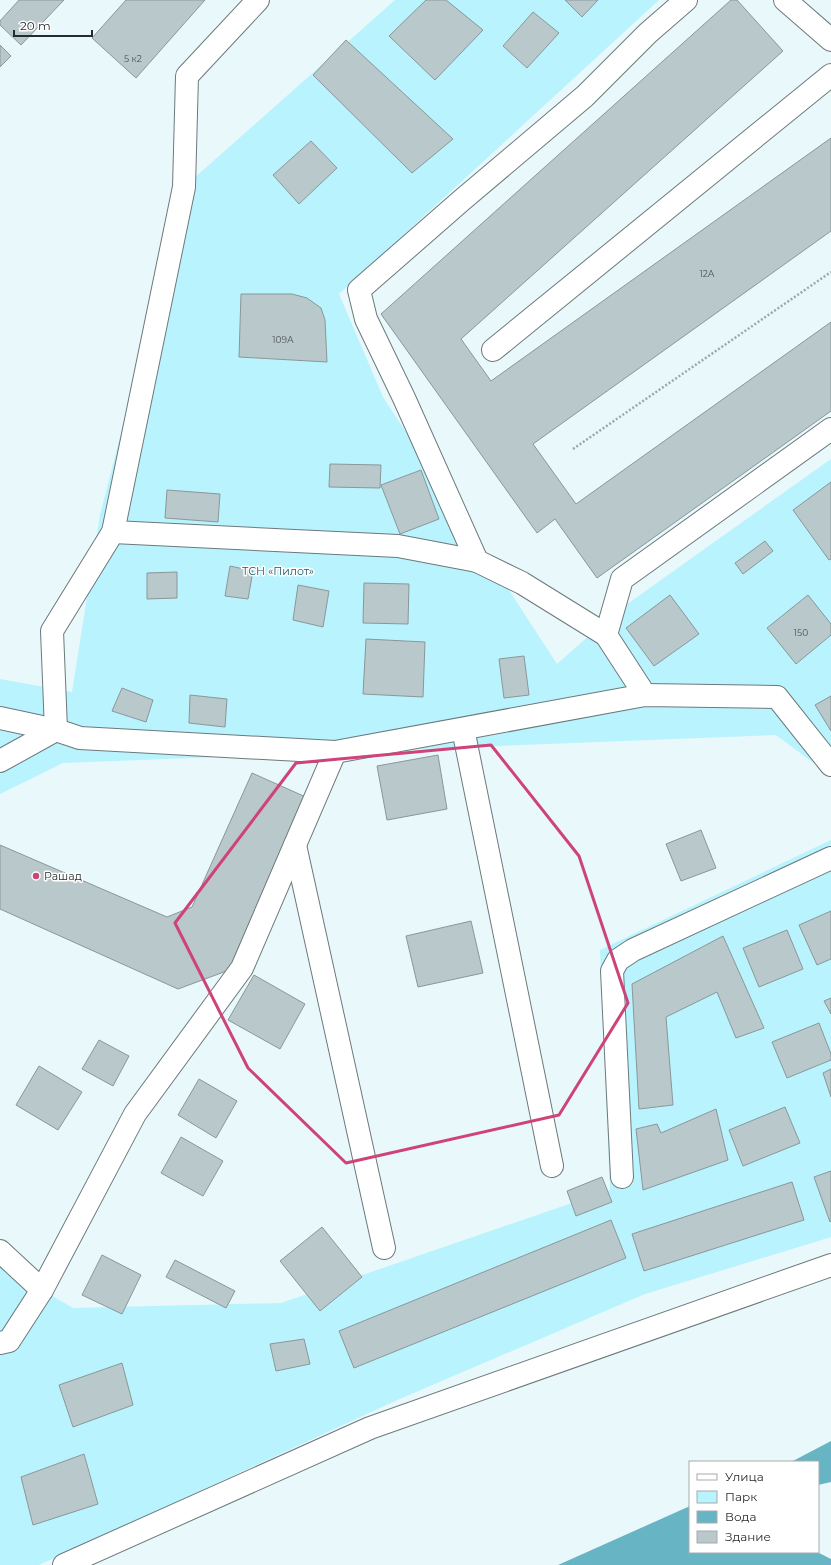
<svg xmlns="http://www.w3.org/2000/svg" width="831" height="1565" viewBox="0 0 831 1565" font-family="Montserrat,sans-serif">
	<style>
		.green { fill: #b8f3fe }
		.water { fill: #67b5c4 }
		.building { fill: #b9c8ca; stroke: #8a979a }
		.lines { fill: none; stroke-linecap: round; stroke-linejoin: round }
		.minor-casing { stroke: #6c797c; stroke-width: 24 }
		.path { stroke: #9ca8aa; stroke-width: 2.5; stroke-dasharray: 2 2; stroke-linecap: butt }
		.minor { stroke: #fff; stroke-width: 22 }
		.marked { fill: none; stroke: #ce4378; stroke-width: 3; stroke-linejoin: round }
		.poi-dot { fill: #ce4378; stroke: #fff; stroke-width: 1.5 }
		.labels { text-anchor: middle; dominant-baseline: central; stroke-width: 3; stroke-linejoin: round; paint-order: stroke }
		.number-label { font-size: 9px; fill: #4b5354 }
		.park-label { font-size: 11px; fill: #155863; stroke: #fff }
		.poi-label { font-size: 11px; fill: #262c2d; stroke: #fff; text-anchor: start }
	</style>
	<rect width="100%" height="100%" fill="#e9f8fb"/>
	<g class="green">
		<polygon points="395,0 659,0 339,294 383,397 557,664 616,612 831,459 831,776 776,735 63,763 0,794 0,679 72,692 100,515 184,187"/>
		<polygon points="831,840 831,1237 645,1294 395,1401 39,1565 0,1565 0,1242 42,1290 73,1308 281,1303 610,1190 600,950"/>
	</g>
	<g class="water">
		<polygon points="831,1441 831,1482 818,1485 818,1462 791,1462"/>
		<polygon points="690,1506 690,1552 817,1552 831,1559 831,1565 558,1565"/>
	</g>
	<g class="building">
		<polygon points="19,0 64,0 21,45 0,25 0,21"/>
		<polygon points="126,0 205,0 136,78 92,38"/>
		<polygon points="426,0 446,0 483,30 435,80 389,36"/>
		<polygon points="565,0 598,0 582,17"/>
		<polygon points="731,0 737,0 783,51 461,339 491,381 831,138 831,231 533,444 576,504 831,322 831,411 597,578 555,519 537,533 381,314"/>
		<polygon points="533,12 559,33 527,68 503,46"/>
		<polygon points="346,40 453,139 412,173 313,75"/>
		<polygon points="0,45 11,56 0,67"/>
		<polygon points="311,141 337,168 299,204 273,175"/>
		<polygon points="241,294 292,294 307,298 321,308 325,320 327,362 239,357"/>
		<polygon points="330,464 381,465 380,488 329,487"/>
		<polygon points="421,470 439,519 400,534 381,485"/>
		<polygon points="831,482 831,559 829,560 793,510"/>
		<polygon points="167,490 220,494 218,522 165,518"/>
		<polygon points="765,541 773,551 743,574 735,563"/>
		<polygon points="230,566 253,571 248,599 225,596"/>
		<polygon points="177,572 177,598 147,599 147,573"/>
		<polygon points="364,583 409,584 408,624 363,623"/>
		<polygon points="298,585 329,591 323,627 293,620"/>
		<polygon points="670,595 699,634 654,666 626,628"/>
		<polygon points="808,595 831,624 831,635 796,664 767,628"/>
		<polygon points="366,639 425,642 423,697 363,694"/>
		<polygon points="524,656 529,695 504,698 499,659"/>
		<polygon points="122,688 153,700 146,722 112,711"/>
		<polygon points="190,695 227,699 225,727 189,723"/>
		<polygon points="831,696 831,731 815,705"/>
		<polygon points="438,755 447,809 387,820 377,766"/>
		<polygon points="252,773 308,798 232,969 178,989 0,909 0,845 167,917 192,907"/>
		<polygon points="701,830 716,868 681,881 666,844"/>
		<polygon points="831,911 831,959 817,965 799,925"/>
		<polygon points="471,921 483,973 418,987 406,936"/>
		<polygon points="787,930 803,969 759,987 743,948"/>
		<polygon points="723,936 764,1028 736,1038 717,992 666,1017 673,1105 639,1109 632,984"/>
		<polygon points="254,975 305,1004 280,1049 228,1020"/>
		<polygon points="831,998 831,1014 824,1001"/>
		<polygon points="819,1023 831,1054 831,1060 787,1078 772,1042"/>
		<polygon points="99,1040 129,1056 113,1086 82,1069"/>
		<polygon points="39,1066 82,1092 58,1130 16,1105"/>
		<polygon points="831,1069 831,1097 823,1073"/>
		<polygon points="199,1079 237,1101 216,1138 178,1115"/>
		<polygon points="785,1107 800,1143 743,1166 729,1130"/>
		<polygon points="716,1109 728,1160 643,1190 636,1129 657,1124 661,1133"/>
		<polygon points="181,1137 223,1161 203,1196 161,1173"/>
		<polygon points="831,1171 831,1221 830,1222 814,1177"/>
		<polygon points="602,1177 612,1202 576,1216 567,1191"/>
		<polygon points="792,1182 804,1220 644,1271 632,1234"/>
		<polygon points="611,1220 626,1258 354,1368 339,1331"/>
		<polygon points="322,1227 362,1277 320,1311 280,1261"/>
		<polygon points="102,1255 141,1275 122,1314 82,1295"/>
		<polygon points="175,1260 235,1291 226,1308 166,1277"/>
		<polygon points="304,1339 310,1364 276,1371 270,1344"/>
		<polygon points="122,1363 133,1405 73,1427 59,1385"/>
		<polygon points="84,1454 98,1504 33,1525 21,1477"/>
	</g>
	<g class="lines">
		<defs>
			<g id="minor">
				<polyline points="785,0 831,40"/>
				<polyline points="493,350 831,75"/>
				<polyline points="113,532 398,546 477,561"/>
				<polyline points="606,635 622,579 831,429"/>
				<polyline points="645,695 606,635 522,583 477,561 404,398 366,319 359,290 462,200 585,96 648,33 686,0"/>
				<polyline points="0,718 56,730 80,738 335,752 645,695 777,697 831,765"/>
				<polyline points="463,729 552,1166"/>
				<polyline points="0,761 56,730 52,631 113,532 184,187 187,76 258,0"/>
				<polyline points="295,845 384,1248"/>
				<polyline points="622,1177 612,971 618,960 633,950 831,858"/>
				<polyline points="0,1251 42,1290"/>
				<polyline points="0,1343 9,1341 42,1290 135,1114 242,968 335,752"/>
				<polyline points="64,1565 370,1428 831,1265"/>
			</g>
		</defs>
		<use href="#minor" class="minor-casing"/>
		<polyline class="path" points="573,449 831,272"/>
		<use href="#minor" class="minor"/>
	</g>
	<path class="marked" d="M491,745L579,856L628,1003L559,1115L346,1163L248,1068L175,923L296,763Z"/>
	<circle class="poi-dot" cx="36" cy="876" r="4"/>
	<g class="labels">
		<g class="number-label">
			<text x="133" y="58">5 к2</text>
			<text x="707" y="273">12А</text>
			<text x="283" y="339">109А</text>
			<text x="801" y="632">150</text>
		</g>
		<g class="park-label">
			<text x="278" y="571">ТСН «Пилот»</text>
		</g>
		<g class="poi-label">
			<text x="44" y="876">Рашад</text>
		</g>
	</g>
	<rect x="689" y="1461" width="130" height="92" fill="#ffffff" stroke="#a8abab"/>
	<rect x="697" y="1474" width="20" height="6" fill="#ffffff" stroke="#a8abab"/>
	<text x="725" y="1481" font-size="12" fill="#262c2d">Улица</text>
	<rect x="697" y="1491" width="20" height="12" fill="#b8f3fe" stroke="#a8abab"/>
	<text x="725" y="1501" font-size="12" fill="#262c2d">Парк</text>
	<rect x="697" y="1511" width="20" height="12" fill="#67b5c4" stroke="#a8abab"/>
	<text x="725" y="1521" font-size="12" fill="#262c2d">Вода</text>
	<rect x="697" y="1531" width="20" height="12" fill="#b9c8ca" stroke="#a8abab"/>
	<text x="725" y="1541" font-size="12" fill="#262c2d">Здание</text>
	<path d="M14 30v6h78v-6" fill="none" stroke="#262c2d" stroke-width="2"/>
	<text x="20" y="30" font-size="12" fill="#262c2d" stroke="#ffffff" stroke-width="3" paint-order="stroke">20 m</text>
</svg>
